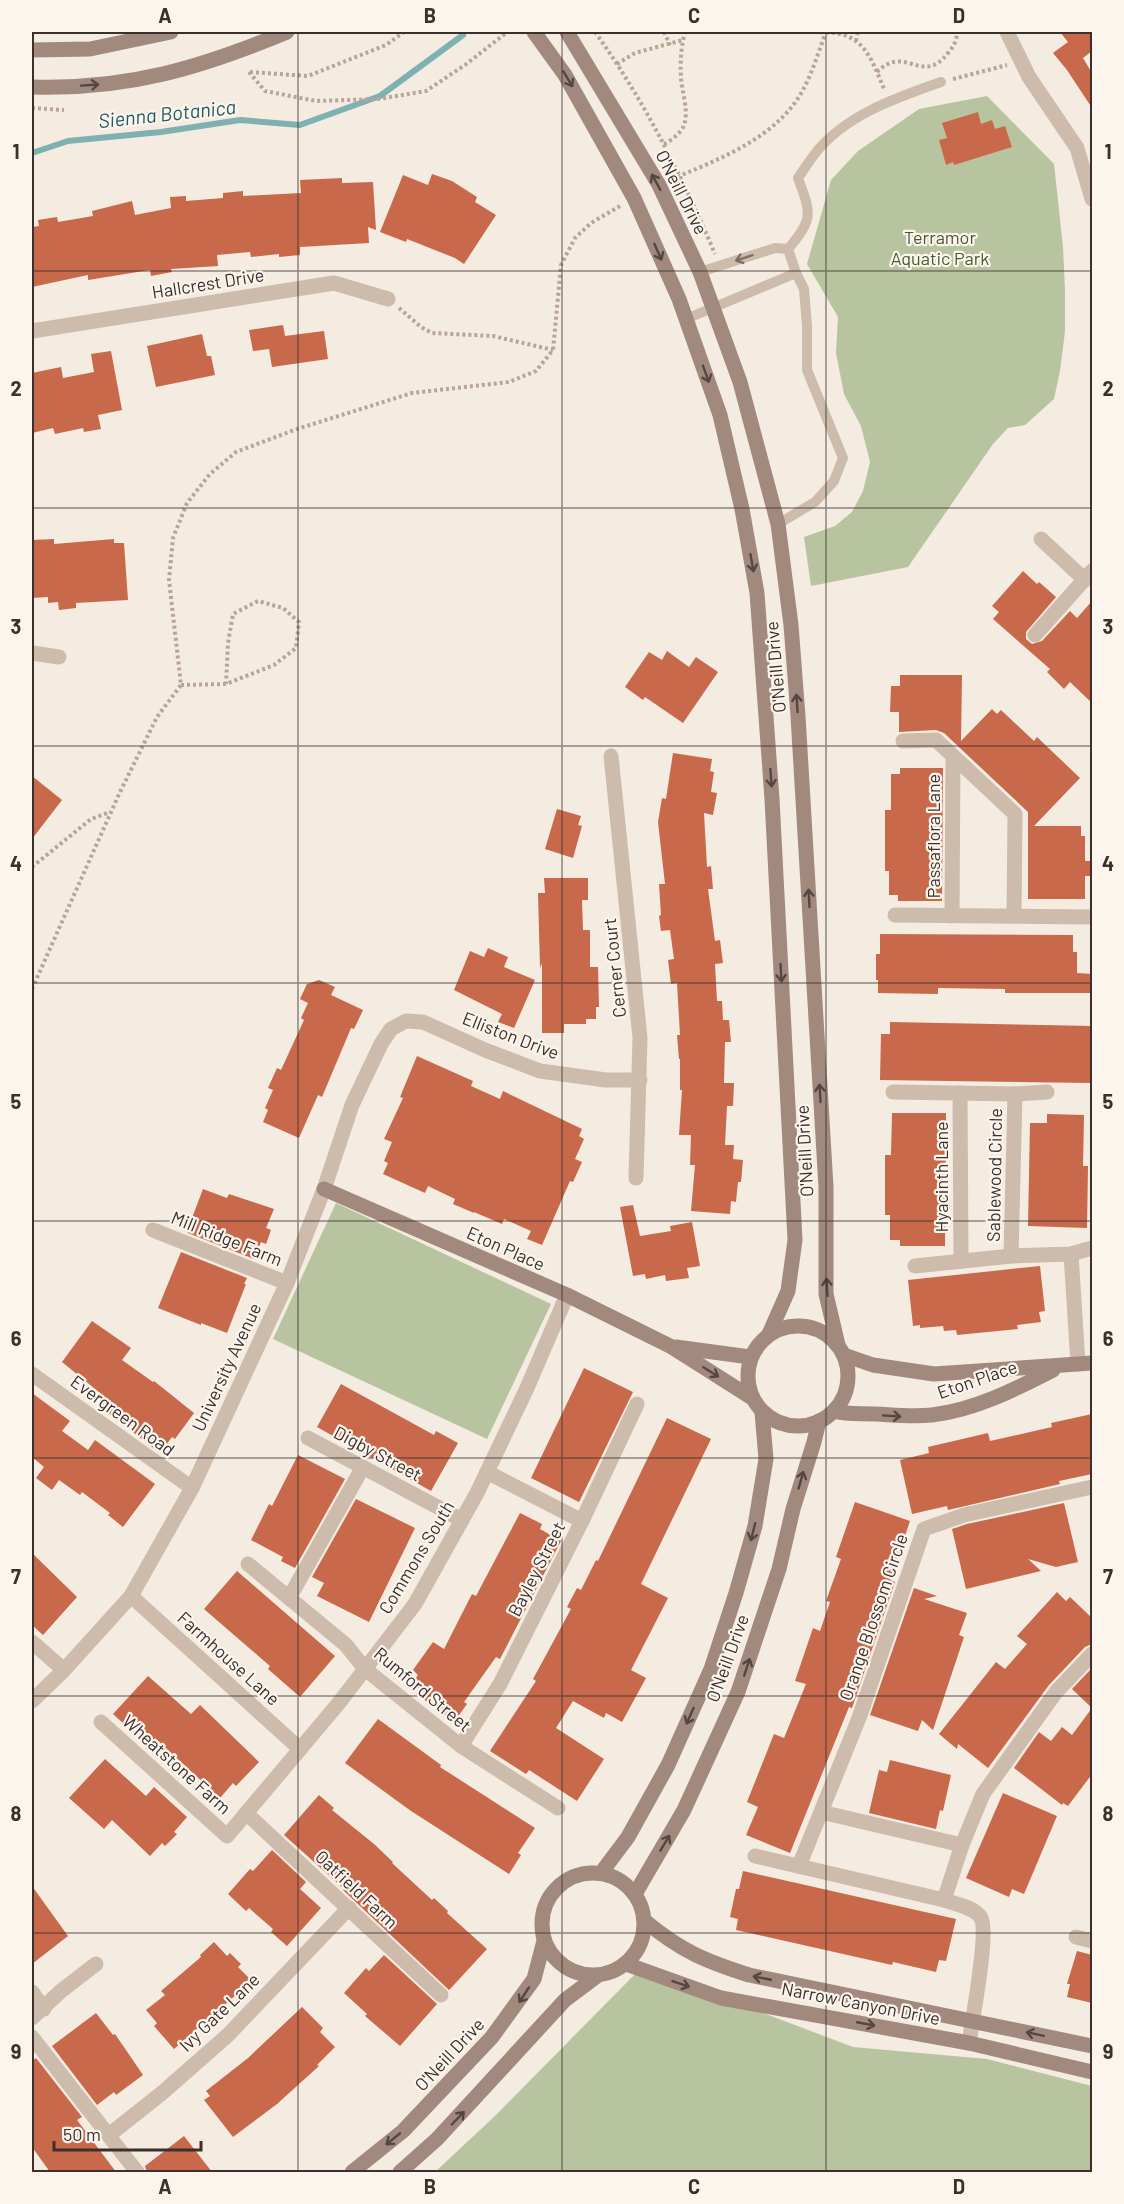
<svg xmlns="http://www.w3.org/2000/svg" width="1124" height="2204" viewBox="0 0 1124 2204" font-family="Barlow,sans-serif">
	<style>
		.green { fill: #b8c4a0 }
		.lines { fill: none; stroke-linecap: round; stroke-linejoin: round }
		.stream { stroke: #7fb0b2; stroke-width: 6 }
		.building { fill: #c8694b }
		.path { stroke: #b9a596; stroke-width: 4; stroke-dasharray: 3 3; stroke-linecap: butt }
		.lane { stroke: #cdbbac; stroke-width: 10 }
		.street { stroke: #cdbbac; stroke-width: 15 }
		.secondary { stroke: #a18a7d; stroke-width: 15 }
		.oneway { stroke: #544640 }
		.oneway2 { stroke: #7d6f65 }
		.grid { fill: none; stroke: #3b302b; stroke-width: 1.5; stroke-opacity: 0.55 }
		.labels { text-anchor: middle; dominant-baseline: central; stroke-width: 4.5; stroke-linejoin: round; paint-order: stroke }
		.street-label { font-size: 18px; fill: #3b302b; stroke: #fbf5ee }
		.park-label { font-size: 18px; fill: #4a5a2e; stroke: #fbf5ee }
		.water-label { font-size: 20px; font-style: italic; fill: #1f5a5e; stroke: #fbf5ee }
		.neatline { fill: none; stroke: #3b302b; stroke-width: 2 }
		.grid-label { font-size: 20px; text-anchor: middle; font-weight: bold; fill: #3b302b }
	</style>
	<rect width="100%" height="100%" fill="#f4ebe1"/>
	<g class="green">
		<polygon points="987,96 1054,164 1063,247 1065,290 1065,331 1060,371 1054,399 1025,425 1008,428 993,444 908,567 811,586 804,537 835,526 852,512 863,491 870,462 861,426 844,394 836,353 838,317 807,264 831,180 858,151 919,109"/>
		<polygon points="336,1203 551,1304 487,1439 273,1339"/>
		<polygon points="642,1967 853,2047 987,2059 1092,2086 1092,2172 435,2172 496,2115"/>
	</g>
	<g class="lines">
		<polyline class="stream" points="32,153 68,141 161,132 240,120 300,125 380,96 463,35"/>
	</g>
	<g class="building">
		<polygon points="1060,32 1092,32 1092,51 1083,58 1092,73 1092,108 1067,70 1053,53 1068,42"/>
		<polygon points="978,112 981,124 992,120 995,129 1005,126 1012,147 954,165 953,162 946,165 939,140 947,138 942,123"/>
		<polygon points="432,174 452,181 477,197 475,202 496,215 464,264 455,258 407,239 406,242 380,232 403,175 428,185"/>
		<polygon points="342,178 342,183 373,182 376,230 368,227 369,243 300,247 300,255 279,257 279,254 251,257 250,252 217,255 218,266 171,269 172,272 151,276 150,270 88,280 88,275 32,287 32,227 39,226 38,220 57,217 58,222 93,216 92,211 132,201 135,215 171,208 170,197 186,196 186,201 223,198 223,193 243,191 243,196 301,193 300,180"/>
		<polygon points="283,325 285,336 324,331 328,359 272,367 269,349 253,351 249,330"/>
		<polygon points="202,334 207,356 211,356 215,375 156,387 147,346"/>
		<polygon points="111,351 122,410 98,415 101,429 84,432 83,428 55,434 53,428 32,433 32,373 61,367 63,378 94,372 91,354"/>
		<polygon points="54,539 54,544 114,539 114,543 124,543 128,600 76,603 76,608 59,610 58,602 48,603 48,597 32,598 32,540"/>
		<polygon points="1023,571 1037,584 1039,582 1056,597 1026,632 1026,639 1032,644 1042,641 1070,611 1077,618 1092,601 1092,703 1070,682 1064,689 1047,672 1050,669 993,619 999,612 992,606"/>
		<polygon points="667,651 689,667 696,657 718,672 683,723 645,697 643,700 625,687 649,652 662,660"/>
		<polygon points="900,675 962,675 961,741 992,709 997,714 1001,710 1034,741 1037,737 1080,778 1034,826 1081,826 1081,836 1085,836 1085,861 1091,861 1091,876 1085,876 1085,899 1028,899 1028,812 944,733 936,730 899,732 899,712 890,712 891,686 900,686"/>
		<polygon points="673,753 712,759 710,771 714,772 711,792 717,793 713,815 704,813 707,867 711,866 713,889 708,889 715,941 720,940 723,963 715,964 717,1001 722,1001 723,1020 729,1020 731,1042 725,1042 724,1083 734,1083 733,1106 727,1106 725,1145 734,1145 733,1159 743,1160 741,1182 738,1182 736,1202 731,1201 730,1214 691,1211 695,1165 690,1165 691,1135 679,1135 682,1090 680,1090 680,1059 679,1059 677,1035 680,1035 677,983 671,984 668,960 674,959 670,930 661,931 659,916 661,915 659,884 665,884 658,822 662,798 666,799"/>
		<polygon points="900,768 943,768 942,901 898,901 898,895 889,895 889,871 885,871 885,810 891,810 891,774 900,774"/>
		<polygon points="32,776 62,800 32,839"/>
		<polygon points="557,809 581,816 578,825 582,826 573,858 545,849"/>
		<polygon points="544,878 588,878 588,900 582,900 583,930 590,930 590,967 598,967 599,1007 596,1007 596,1019 586,1019 586,1024 564,1024 564,1033 542,1033 542,963 540,968 538,893 545,893"/>
		<polygon points="880,934 1073,935 1073,952 1077,952 1077,973 1092,974 1092,993 1005,993 1005,989 938,988 938,994 878,993 878,980 876,980 876,954 880,954"/>
		<polygon points="488,948 508,957 504,967 535,980 514,1028 498,1022 502,1014 454,990 470,951 484,957"/>
		<polygon points="319,980 335,987 331,995 363,1010 354,1029 351,1028 322,1097 318,1095 299,1138 263,1122 268,1110 265,1108 273,1090 268,1088 277,1068 281,1070 304,1020 301,1018 308,1003 300,999 307,984"/>
		<polygon points="890,1022 1092,1026 1092,1083 880,1080 881,1034 890,1034"/>
		<polygon points="417,1056 473,1081 471,1086 500,1099 503,1091 582,1129 579,1136 584,1139 575,1159 582,1162 573,1182 570,1181 542,1245 527,1239 531,1231 504,1219 502,1224 474,1212 474,1213 453,1204 455,1199 428,1186 425,1193 383,1174 388,1163 384,1161 392,1142 384,1139 403,1098 400,1097"/>
		<polygon points="892,1113 946,1113 945,1246 900,1246 900,1240 890,1240 890,1215 885,1215 885,1155 891,1155"/>
		<polygon points="1047,1114 1084,1115 1083,1166 1088,1166 1087,1228 1028,1226 1030,1123 1047,1123"/>
		<polygon points="203,1189 227,1198 229,1194 274,1209 266,1228 271,1230 266,1244 261,1242 254,1259 188,1233 187,1231"/>
		<polygon points="633,1205 640,1236 671,1231 670,1226 692,1222 700,1266 687,1268 689,1278 666,1281 665,1275 646,1279 645,1274 633,1276 620,1207"/>
		<polygon points="181,1252 247,1278 244,1284 246,1284 227,1333 201,1323 201,1325 158,1308"/>
		<polygon points="1040,1266 1045,1311 1039,1312 1041,1322 1017,1325 1018,1329 957,1335 956,1330 944,1331 943,1326 920,1328 920,1325 913,1326 908,1280"/>
		<polygon points="92,1321 131,1348 122,1360 153,1382 154,1381 194,1413 175,1439 172,1437 160,1453 99,1406 105,1397 62,1362"/>
		<polygon points="584,1368 633,1392 579,1502 531,1478"/>
		<polygon points="341,1384 434,1435 436,1431 458,1443 431,1491 317,1427"/>
		<polygon points="32,1393 70,1421 62,1431 88,1450 95,1440 155,1484 123,1527 108,1515 110,1513 82,1492 80,1495 59,1480 52,1490 36,1478 44,1467 32,1457"/>
		<polygon points="1092,1414 1092,1474 1059,1481 1060,1484 948,1510 947,1506 912,1514 900,1460 929,1453 928,1447 988,1433 990,1441 1052,1427 1051,1423"/>
		<polygon points="667,1418 711,1439 641,1584 668,1598 631,1670 646,1678 622,1722 606,1713 604,1718 573,1701 556,1728 604,1759 577,1801 529,1770 526,1774 490,1751 536,1681 533,1679 571,1609 567,1607 577,1588 581,1590 596,1560 598,1561"/>
		<polygon points="298,1455 345,1479 295,1568 281,1561 283,1557 251,1540 269,1504 272,1506"/>
		<polygon points="356,1499 415,1528 369,1622 317,1596 324,1583 312,1577"/>
		<polygon points="855,1502 910,1521 890,1580 895,1582 852,1708 849,1707 790,1853 746,1835 758,1807 747,1802 774,1734 784,1738 806,1684 795,1681 813,1628 820,1631 830,1602 826,1601 841,1559 836,1557"/>
		<polygon points="1064,1503 1078,1562 1056,1567 1028,1559 1041,1571 966,1589 952,1529 967,1524"/>
		<polygon points="520,1513 542,1524 540,1529 561,1541 500,1659 496,1657 464,1702 467,1704 454,1722 418,1695 422,1690 412,1683 418,1675 413,1670 433,1642 444,1649 472,1594 476,1596"/>
		<polygon points="32,1553 77,1597 43,1635 32,1625"/>
		<polygon points="237,1571 335,1656 300,1697 268,1669 270,1666 204,1609"/>
		<polygon points="914,1588 937,1596 924,1599 967,1613 959,1635 964,1637 933,1730 922,1720 918,1731 870,1715"/>
		<polygon points="1057,1592 1066,1601 1070,1597 1092,1618 1092,1644 1085,1647 1049,1685 988,1768 958,1744 957,1749 939,1734 996,1662 1005,1669 1027,1644 1017,1636"/>
		<polygon points="1092,1668 1092,1774 1068,1806 1063,1803 1062,1805 1014,1768 1039,1732 1051,1741 1062,1727 1072,1735 1092,1708 1072,1689"/>
		<polygon points="148,1676 191,1714 200,1705 259,1762 236,1786 233,1783 220,1798 155,1738 148,1746 113,1714"/>
		<polygon points="378,1719 441,1765 440,1767 535,1828 518,1853 521,1855 509,1874 411,1811 345,1763"/>
		<polygon points="105,1759 146,1796 154,1787 187,1817 174,1832 177,1834 165,1846 162,1843 150,1856 112,1820 104,1829 69,1798"/>
		<polygon points="890,1760 951,1775 943,1811 940,1810 936,1829 869,1813 879,1770 887,1772"/>
		<polygon points="1003,1793 1057,1816 1024,1894 1012,1889 1009,1897 966,1878"/>
		<polygon points="319,1795 334,1808 332,1810 374,1844 393,1862 392,1863 432,1900 434,1898 448,1911 447,1913 487,1949 451,1988 449,1990 343,1890 344,1889 284,1835"/>
		<polygon points="272,1850 306,1882 300,1889 321,1908 287,1946 271,1932 273,1929 249,1908 246,1911 228,1894 250,1869 253,1871"/>
		<polygon points="743,1871 956,1919 946,1961 939,1960 936,1972 893,1962 892,1965 736,1930 738,1919 730,1917 736,1889 739,1889"/>
		<polygon points="32,1886 68,1936 32,1964"/>
		<polygon points="214,1942 227,1956 230,1953 241,1964 238,1967 252,1981 174,2049 154,2026 157,2023 146,2010 165,1995 161,1991 201,1957 200,1955"/>
		<polygon points="1077,1951 1092,1955 1092,2003 1067,1997 1070,1984 1067,1984"/>
		<polygon points="384,1955 437,2004 400,2046 365,2016 367,2014 344,1993 366,1968 369,1971"/>
		<polygon points="302,2007 323,2028 320,2032 335,2047 317,2065 319,2066 277,2104 233,2137 204,2100 210,2096 206,2091 248,2058"/>
		<polygon points="96,2013 113,2035 115,2034 143,2075 116,2095 114,2092 97,2105 52,2046"/>
		<polygon points="36,2058 82,2117 77,2120 116,2172 50,2172 32,2147 32,2061"/>
		<polygon points="184,2136 212,2172 147,2172 145,2166"/>
	</g>
	<g class="lines">
		<g class="path">
			<path d="M595,32C644,100 682,176 715,254"/>
			<polyline points="664,32 670,45"/>
			<path d="M820,32C827,33 833,32 840,34C866,39 875,67 884,89"/>
			<polyline points="856,41 858,32"/>
			<polyline points="617,64 635,53 683,40"/>
			<polyline points="249,72 265,91 316,101 379,99 426,91 465,65 506,33"/>
			<polyline points="250,72 308,76 386,45 404,32"/>
			<path d="M877,72C906,43 922,87 948,53C954,46 957,40 957,32"/>
			<polyline points="953,79 1007,65"/>
			<polyline points="32,108 64,110"/>
			<path d="M664,144C671,141 682,132 684,125C689,111 682,92 681,78C680,62 681,47 685,32"/>
			<path d="M672,179C720,159 779,137 804,88C813,71 819,50 826,32"/>
			<polyline points="399,308 421,327 432,333 493,336 553,350"/>
			<polyline points="181,685 226,684 274,665 296,648 299,622 283,608 258,601 233,614 228,643 226,684"/>
			<polyline points="32,867 91,819 110,812"/>
			<polyline points="32,989 120,792 157,717 181,685 169,580 173,538 187,503 210,474 236,452 297,429 412,393 509,382 536,371 553,350 561,265 575,238 591,223 620,206"/>
		</g>
		<g class="lane">
			<polyline points="700,272 775,248 788,249"/>
			<polyline points="686,319 796,273"/>
			<path d="M778,524L815,502L834,481L843,458L807,370V326L804,289L796,273L788,249C814,218 811,214 798,178C804,169 810,160 817,151C848,114 896,98 941,82"/>
		</g>
		<g class="street">
			<polyline points="1007,32 1029,77 1077,148 1092,199"/>
			<polyline points="32,331 334,283 388,299"/>
			<polyline points="1041,539 1085,580"/>
			<polyline points="1035,635 1092,571"/>
			<polyline points="32,653 59,657"/>
			<polyline points="903,741 936,740 1015,814 1014,916"/>
			<polyline points="611,756 640,1038 636,1178"/>
			<polyline points="895,915 1092,917"/>
			<polyline points="952,916 953,756"/>
			<polyline points="893,1092 1015,1094 1047,1092"/>
			<polyline points="960,1093 961,1261"/>
			<polyline points="153,1230 287,1283"/>
			<polyline points="1071,1254 1078,1364"/>
			<polyline points="1011,1256 1015,1094"/>
			<polyline points="915,1266 1011,1256 1071,1254 1092,1248"/>
			<polyline points="32,1374 192,1488"/>
			<polyline points="308,1438 462,1520"/>
			<polyline points="487,1472 582,1521"/>
			<polyline points="248,1564 346,1645 365,1669 461,1746 558,1808"/>
			<polyline points="131,1596 300,1749"/>
			<polyline points="289,1598 363,1467"/>
			<polyline points="32,1642 64,1670"/>
			<polyline points="32,1701 64,1670 131,1596 192,1488 287,1283 324,1189 352,1105 381,1044 391,1029 406,1021 423,1022 485,1050 540,1071 606,1080 640,1080"/>
			<polyline points="101,1722 227,1836 338,1704 415,1604 477,1493 527,1388 567,1295"/>
			<polyline points="461,1746 500,1684 582,1521 637,1404"/>
			<polyline points="821,1812 962,1845"/>
			<polyline points="246,1813 441,1995"/>
			<path d="M755,1856L944,1900C955,1904 975,1907 981,1918C989,1932 972,2022 969,2043"/>
			<polyline points="799,1866 859,1718 924,1529 964,1515 1092,1487"/>
			<polyline points="944,1900 962,1845 983,1794 1056,1692 1092,1654"/>
			<polyline points="1076,1937 1092,1941"/>
			<polyline points="32,1992 44,2009"/>
			<polyline points="32,2018 61,1991 96,1964"/>
			<polyline points="32,2037 137,2172"/>
			<polyline points="109,2135 162,2093 228,2035 349,1908"/>
		</g>
		<g class="secondary">
			<polyline points="534,32 565,75 634,198 679,299 720,415 742,509 757,593 772,799 795,1240 788,1291 769,1334"/>
			<polyline points="567,32 659,185 700,272 740,382 778,524 791,625 798,716 826,1187 826,1294 838,1345"/>
			<polyline points="32,50 90,49 171,32"/>
			<path d="M32,87C127,90 200,68 287,32"/>
			<polyline points="324,1189 567,1295 670,1346 752,1398"/>
			<circle cx="798" cy="1376" r="50"/>
			<polyline points="676,1347 750,1357"/>
			<polyline points="844,1355 873,1365 934,1374 1092,1363"/>
			<path d="M834,1411C848,1415 861,1413 876,1414C895,1415 913,1417 932,1415C975,1410 1016,1389 1053,1370"/>
			<circle cx="593" cy="1924" r="51"/>
			<polyline points="601,1873 628,1837 668,1765 711,1669 736,1593 755,1526 766,1459 762,1412"/>
			<polyline points="635,1894 684,1810 738,1692 779,1569 793,1509 814,1442 819,1421"/>
			<path d="M645,1921C681,1951 705,1961 749,1975L1092,2046"/>
			<polyline points="626,1964 721,1998 969,2043 1092,2072"/>
			<polyline points="352,2172 403,2131 492,2037 534,1979 544,1941"/>
			<polyline points="400,2172 437,2139 565,2000 597,1976"/>
		</g>
	</g>
	<defs><path id="oneway-shaft" d="M-6 0H5M1.5-3L5.5 0L1.5 3" fill="none" stroke-width="1.6" stroke-linecap="round" stroke-linejoin="round" transform="scale(1.5)"/></defs>
	<g class="oneway">
		<use href="#oneway-shaft" transform="translate(568 79) rotate(59)"/>
		<use href="#oneway-shaft" transform="translate(90 85) rotate(-4)"/>
		<use href="#oneway-shaft" transform="translate(656 182) rotate(-119)"/>
		<use href="#oneway-shaft" transform="translate(658 252) rotate(66)"/>
		<use href="#oneway-shaft" transform="translate(706 374) rotate(70)"/>
		<use href="#oneway-shaft" transform="translate(752 563) rotate(80)"/>
		<use href="#oneway-shaft" transform="translate(797 703) rotate(-94)"/>
		<use href="#oneway-shaft" transform="translate(771 778) rotate(86)"/>
		<use href="#oneway-shaft" transform="translate(809 898) rotate(-93)"/>
		<use href="#oneway-shaft" transform="translate(781 973) rotate(87)"/>
		<use href="#oneway-shaft" transform="translate(820 1093) rotate(-93)"/>
		<use href="#oneway-shaft" transform="translate(827 1287) rotate(-93)"/>
		<use href="#oneway-shaft" transform="translate(711 1372) rotate(32)"/>
		<use href="#oneway-shaft" transform="translate(892 1416) rotate(4)"/>
		<use href="#oneway-shaft" transform="translate(801 1480) rotate(-74)"/>
		<use href="#oneway-shaft" transform="translate(753 1532) rotate(104)"/>
		<use href="#oneway-shaft" transform="translate(747 1667) rotate(-72)"/>
		<use href="#oneway-shaft" transform="translate(690 1716) rotate(114)"/>
		<use href="#oneway-shaft" transform="translate(665 1843) rotate(-59)"/>
		<use href="#oneway-shaft" transform="translate(762 1978) rotate(-169)"/>
		<use href="#oneway-shaft" transform="translate(681 1984) rotate(19)"/>
		<use href="#oneway-shaft" transform="translate(524 1995) rotate(123)"/>
		<use href="#oneway-shaft" transform="translate(866 2024) rotate(11)"/>
		<use href="#oneway-shaft" transform="translate(1035 2034) rotate(-168)"/>
		<use href="#oneway-shaft" transform="translate(458 2118) rotate(-46)"/>
		<use href="#oneway-shaft" transform="translate(393 2139) rotate(141)"/>
	</g>
	<use class="oneway2" href="#oneway-shaft" transform="translate(744 258) rotate(162)"/>
	<path class="grid" d="M298,32V2172M562,32V2172M826,32V2172M32,271H1092M32,508H1092M32,746H1092M32,983H1092M32,1221H1092M32,1458H1092M32,1696H1092M32,1933H1092"/>
	<g class="labels">
		<g class="street-label">
			<text transform="translate(682 192) rotate(63)">O'Neill Drive</text>
			<text transform="translate(208 283) rotate(-9)">Hallcrest Drive</text>
			<text transform="translate(775 667) rotate(-95)">O'Neill Drive</text>
			<text transform="translate(933 836) rotate(-90)">Passaflora Lane</text>
			<text transform="translate(614 968) rotate(-96)">Cerner Court</text>
			<text transform="translate(511 1035) rotate(21)">Elliston Drive</text>
			<text transform="translate(804 1151) rotate(-93)">O'Neill Drive</text>
			<text transform="translate(994 1175) rotate(-89)">Sablewood Circle</text>
			<text transform="translate(941 1177) rotate(-90)">Hyacinth Lane</text>
			<text transform="translate(227 1238) rotate(22)">Mill Ridge Farm</text>
			<text transform="translate(506 1248) rotate(24)">Eton Place</text>
			<text transform="translate(226 1367) rotate(-65)">University Avenue</text>
			<text transform="translate(977 1379) rotate(-19)">Eton Place</text>
			<text transform="translate(123 1415) rotate(36)">Evergreen Road</text>
			<text transform="translate(378 1453) rotate(28)">Digby Street</text>
			<text transform="translate(416 1557) rotate(-59)">Commons South</text>
			<text transform="translate(536 1569) rotate(-63)">Bayley Street</text>
			<text transform="translate(873 1617) rotate(-71)">Orange Blossom Circle</text>
			<text transform="translate(229 1658) rotate(42)">Farmhouse Lane</text>
			<text transform="translate(727 1658) rotate(-70)">O'Neill Drive</text>
			<text transform="translate(423 1689) rotate(40)">Rumford Street</text>
			<text transform="translate(177 1764) rotate(42)">Wheatstone Farm</text>
			<text transform="translate(357 1889) rotate(43)">Oatfield Farm</text>
			<text transform="translate(861 2003) rotate(11)">Narrow Canyon Drive</text>
			<text transform="translate(219 2012) rotate(-44)">Ivy Gate Lane</text>
			<text transform="translate(449 2054) rotate(-47)">O'Neill Drive</text>
		</g>
		<g class="park-label">
			<text x="940" y="237">Terramor<tspan x="940" dy="21">Aquatic Park</tspan></text>
		</g>
		<g class="water-label">
			<text transform="translate(167 113) rotate(-6)">Sienna Botanica</text>
		</g>
	</g>
	<rect width="1124" height="2204" fill="none" stroke="#fbf5ee" stroke-width="66"/>
	<path d="M54 2141v9h147v-9" fill="none" stroke="#3b302b" stroke-width="3"/>
	<text x="63" y="2141" font-size="18" fill="#3b302b" stroke="#fbf5ee" stroke-width="4.5" paint-order="stroke">50 m</text>
	<rect x="33" y="33" width="1058" height="2138" class="neatline"/>
	<g class="grid-label">
		<text x="165" y="23">A</text>
		<text x="430" y="23">B</text>
		<text x="694" y="23">C</text>
		<text x="959" y="23">D</text>
		<text x="16" y="159">1</text>
		<text x="1108" y="159">1</text>
		<text x="16" y="396">2</text>
		<text x="1108" y="396">2</text>
		<text x="16" y="634">3</text>
		<text x="1108" y="634">3</text>
		<text x="16" y="871">4</text>
		<text x="1108" y="871">4</text>
		<text x="16" y="1109">5</text>
		<text x="1108" y="1109">5</text>
		<text x="16" y="1346">6</text>
		<text x="1108" y="1346">6</text>
		<text x="16" y="1584">7</text>
		<text x="1108" y="1584">7</text>
		<text x="16" y="1821">8</text>
		<text x="1108" y="1821">8</text>
		<text x="16" y="2059">9</text>
		<text x="1108" y="2059">9</text>
		<text x="165" y="2194">A</text>
		<text x="430" y="2194">B</text>
		<text x="694" y="2194">C</text>
		<text x="959" y="2194">D</text>
	</g>
</svg>
